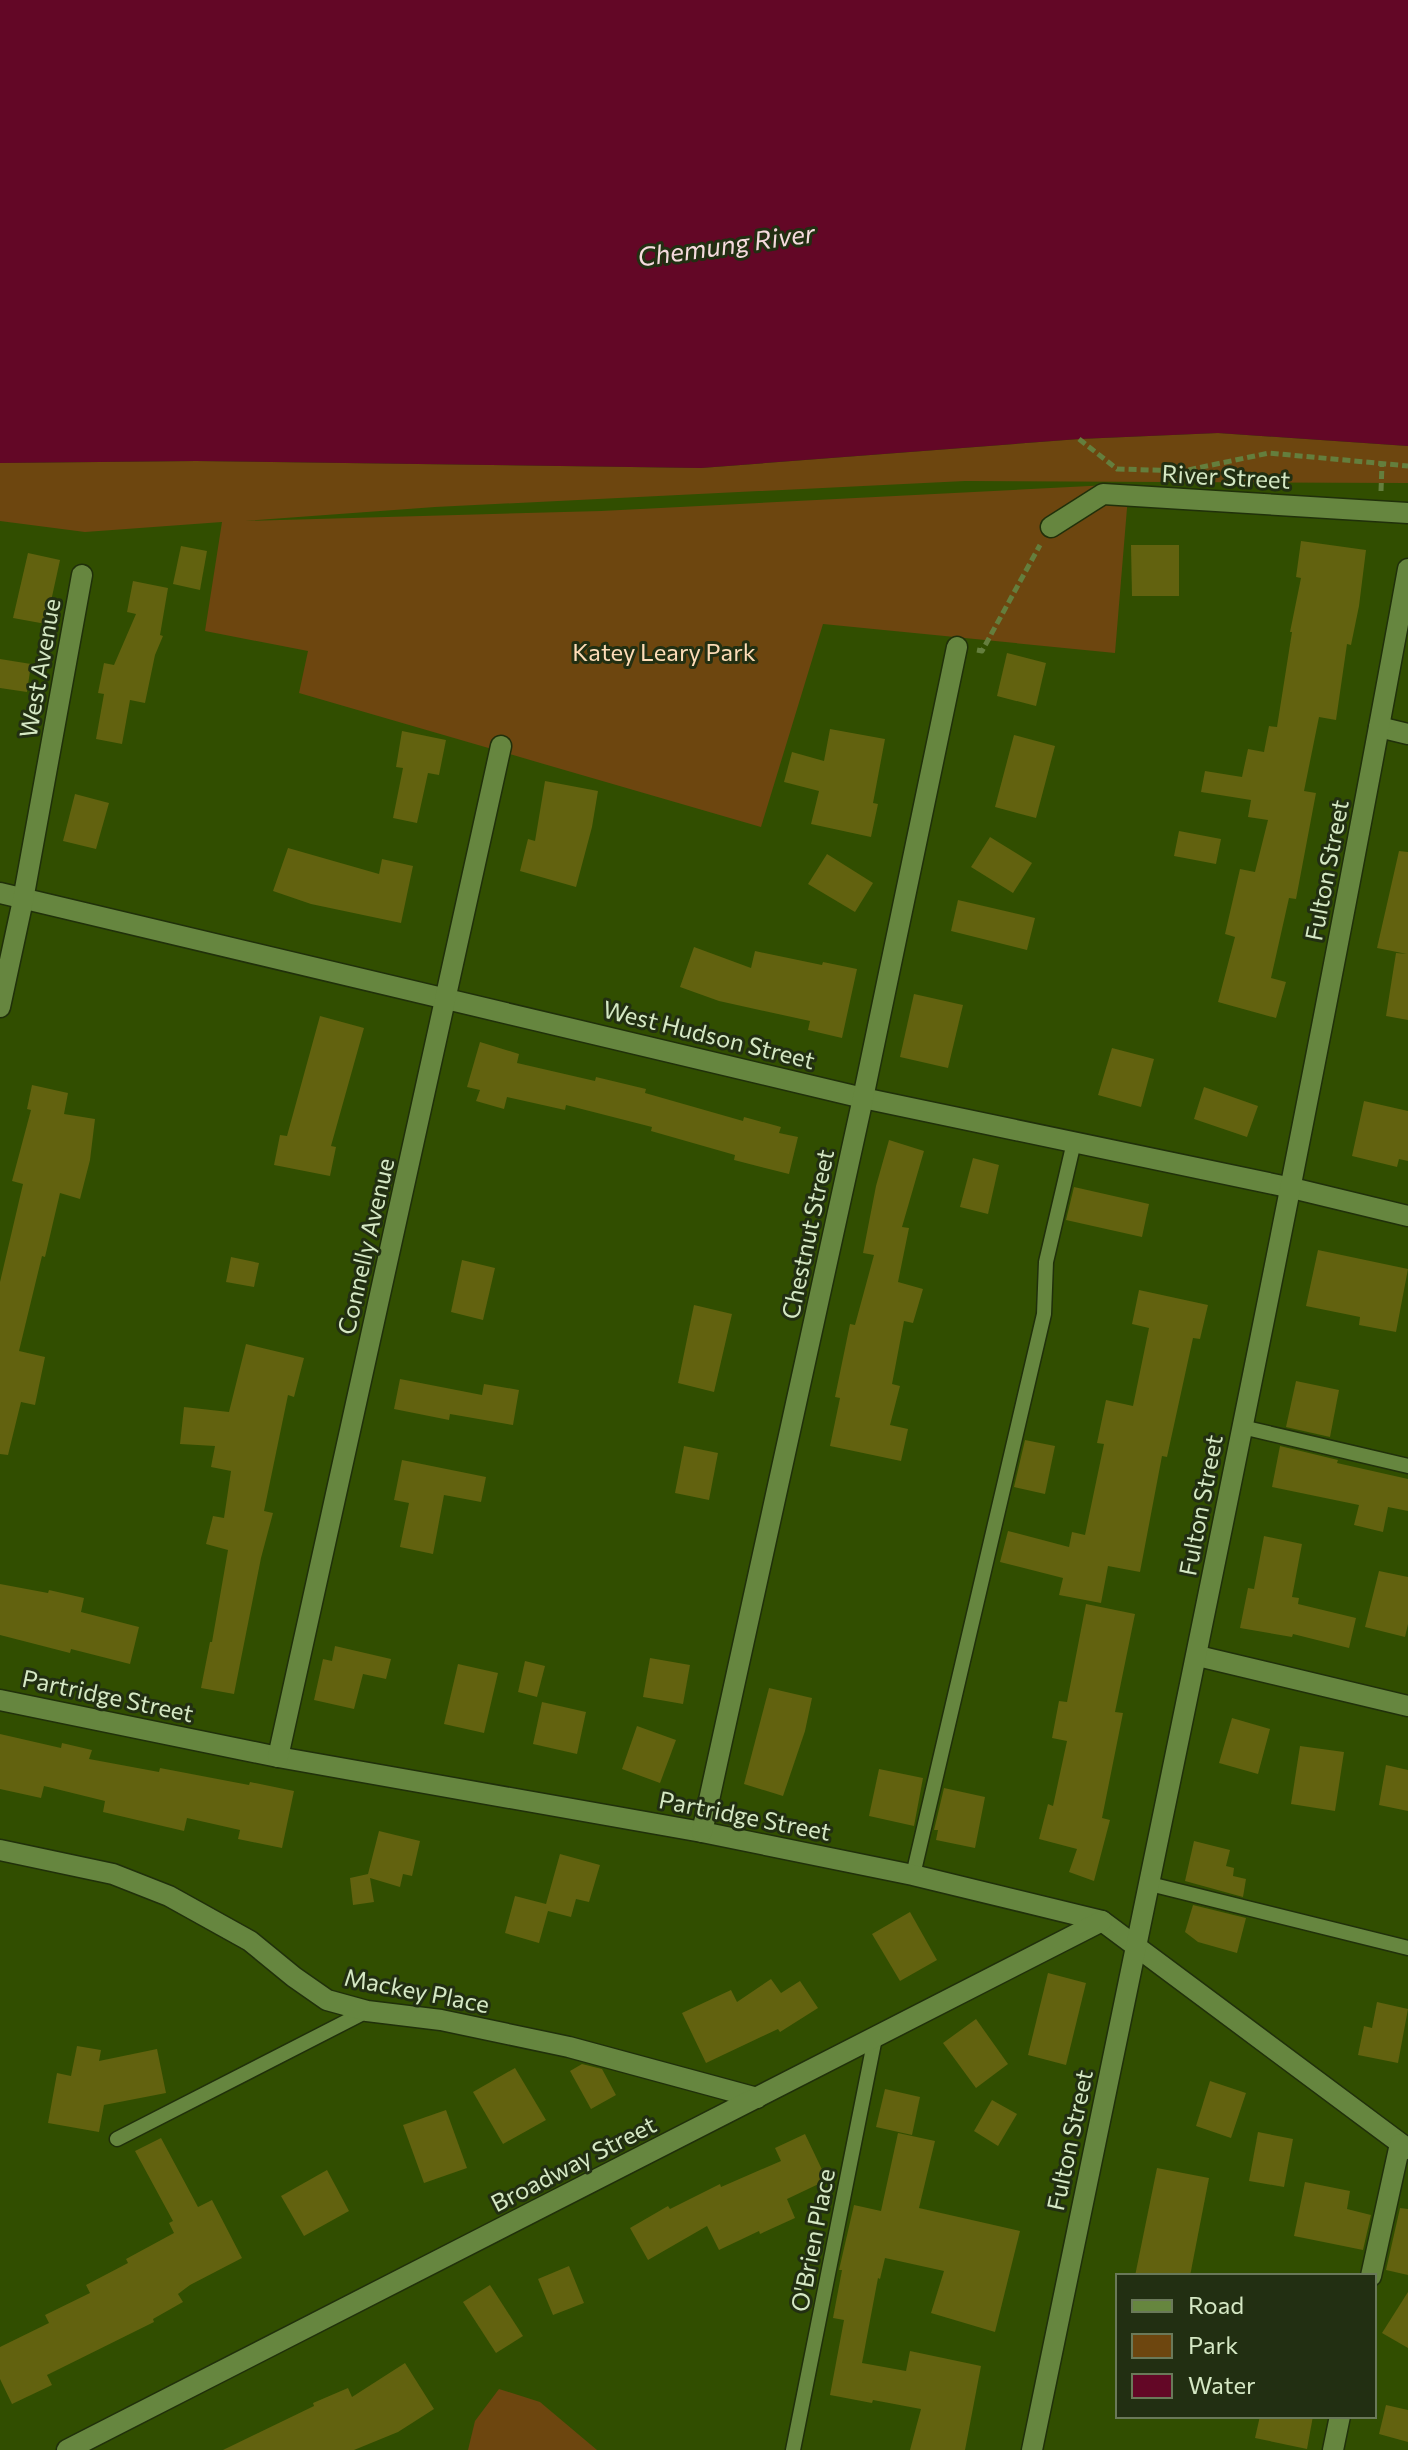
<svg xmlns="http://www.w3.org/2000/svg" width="1408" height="2450" viewBox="0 0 1408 2450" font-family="Commissioner,sans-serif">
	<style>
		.green { fill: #6d460f }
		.water { fill: #630726 }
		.building { fill: #62620f }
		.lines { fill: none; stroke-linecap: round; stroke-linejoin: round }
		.service-casing { stroke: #20300a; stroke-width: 17 }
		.minor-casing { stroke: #20300a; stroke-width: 23 }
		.tertiary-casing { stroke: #20300a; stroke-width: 23 }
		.path { stroke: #647e3d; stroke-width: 5; stroke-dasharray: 8 4; stroke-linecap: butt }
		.service { stroke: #66863f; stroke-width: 14 }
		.minor { stroke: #66863f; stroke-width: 20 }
		.tertiary { stroke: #66863f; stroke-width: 20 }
		.labels { text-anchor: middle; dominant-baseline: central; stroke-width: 6; stroke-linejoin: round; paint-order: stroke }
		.street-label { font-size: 24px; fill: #d5e8c4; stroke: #222f12 }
		.park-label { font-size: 24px; fill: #fddcb7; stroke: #222f12 }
		.water-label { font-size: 26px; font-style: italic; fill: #f5dadd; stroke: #222f12 }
	</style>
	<rect width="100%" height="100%" fill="#314e00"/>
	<g class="green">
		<polygon points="1218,433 1408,446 1408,483 965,481 435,507 245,521 601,511 1129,484 1115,653 823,624 761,827 299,693 308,651 205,631 222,522 85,532 0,521 0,463 196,461 701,468 1079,439"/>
		<polygon points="499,2389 540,2402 597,2450 468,2450 475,2421"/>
	</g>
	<polygon class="water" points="0,0 1408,0 1408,446 1218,433 1079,439 701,468 196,461 0,463"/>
	<g class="building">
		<polygon points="1301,541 1366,550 1359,606 1351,645 1347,644 1336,720 1319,717 1304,791 1316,793 1296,899 1289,898 1271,978 1286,982 1276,1018 1218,1002 1235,937 1225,934 1240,869 1255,872 1268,820 1248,817 1251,800 1201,792 1205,771 1242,777 1248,749 1264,752 1269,726 1277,727 1292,632 1290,632 1301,578 1296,577"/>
		<polygon points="1131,545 1179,545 1179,596 1132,596"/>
		<polygon points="181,546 207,551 200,590 173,584"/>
		<polygon points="28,553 60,560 46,624 13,618"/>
		<polygon points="133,581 168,588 160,635 163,636 155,655 145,703 130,700 122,744 96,739 104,694 98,693 104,663 114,665 136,614 127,612"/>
		<polygon points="1007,653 1046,663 1036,706 997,696"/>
		<polygon points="0,659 31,664 27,692 0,688"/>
		<polygon points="830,729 885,739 873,803 878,804 871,837 811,824 819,791 784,782 792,752 824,761"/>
		<polygon points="402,731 446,740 439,775 428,773 417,823 393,818 403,768 396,767"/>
		<polygon points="1014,735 1055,746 1036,818 995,807"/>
		<polygon points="545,781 598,791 592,827 576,887 520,871 528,839 535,841"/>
		<polygon points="75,794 109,803 96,849 63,841"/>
		<polygon points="1179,831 1221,839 1216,864 1174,856"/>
		<polygon points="990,837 1032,863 1013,893 971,867"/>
		<polygon points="288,848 379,874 382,859 413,866 401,923 311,904 273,891"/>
		<polygon points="1399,851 1408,852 1408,1020 1386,1016 1396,953 1407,954 1377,948"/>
		<polygon points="827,854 873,883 855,912 808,884"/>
		<polygon points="958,900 1035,918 1027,950 951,931"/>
		<polygon points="694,947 751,968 755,951 822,965 823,962 857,969 842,1038 808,1030 810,1021 719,1001 680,987"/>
		<polygon points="914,994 963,1005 948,1068 900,1057"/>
		<polygon points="320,1016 364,1028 331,1146 336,1147 330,1176 274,1165 280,1135 287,1136"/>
		<polygon points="480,1042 519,1054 517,1063 595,1081 596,1077 646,1089 645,1093 743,1121 744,1117 781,1127 779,1133 798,1137 789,1174 734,1160 735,1155 651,1131 652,1127 566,1105 565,1110 507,1097 504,1109 476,1101 480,1090 467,1087"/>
		<polygon points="1112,1048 1154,1059 1141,1107 1098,1095"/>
		<polygon points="32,1085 68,1093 64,1114 95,1119 90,1160 80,1199 60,1193 45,1257 42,1256 19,1351 45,1357 35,1405 21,1402 8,1455 0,1454 0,1282 23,1184 12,1181 31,1110 27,1109"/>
		<polygon points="1204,1087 1258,1106 1247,1137 1194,1119"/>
		<polygon points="1364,1101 1408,1111 1408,1161 1399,1159 1397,1167 1352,1156"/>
		<polygon points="889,1140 924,1151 902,1227 909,1228 898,1282 923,1289 913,1323 904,1321 892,1384 900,1386 890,1425 908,1429 901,1461 830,1446 840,1398 835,1397 850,1324 855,1325 874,1255 863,1253 876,1186"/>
		<polygon points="973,1158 999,1165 988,1214 960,1207"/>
		<polygon points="1074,1187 1149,1204 1142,1237 1066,1220"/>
		<polygon points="1318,1250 1408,1269 1396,1332 1359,1325 1360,1317 1306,1306"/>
		<polygon points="231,1257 259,1263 254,1287 226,1282"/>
		<polygon points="462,1260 495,1268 483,1320 451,1312"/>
		<polygon points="1139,1290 1208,1305 1200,1339 1193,1338 1167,1457 1162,1456 1140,1572 1108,1566 1101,1603 1059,1595 1063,1578 1000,1562 1008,1531 1069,1547 1072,1532 1085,1535 1104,1444 1097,1443 1106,1400 1133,1406 1149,1328 1132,1324"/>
		<polygon points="694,1305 732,1314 714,1392 678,1383"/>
		<polygon points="246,1344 304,1358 294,1397 288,1395 264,1511 273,1513 261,1558 234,1694 201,1688 210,1642 212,1642 228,1550 206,1544 213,1516 224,1518 231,1471 211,1467 215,1446 180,1444 184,1407 229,1412"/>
		<polygon points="400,1379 482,1395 484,1384 519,1390 513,1425 450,1414 449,1420 394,1409"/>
		<polygon points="1296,1381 1339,1390 1330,1437 1286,1427"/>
		<polygon points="1025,1440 1055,1446 1045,1494 1014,1487"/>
		<polygon points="684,1446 718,1453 709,1500 675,1493"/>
		<polygon points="1280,1446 1338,1460 1337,1463 1408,1479 1408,1511 1388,1507 1383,1532 1354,1525 1359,1505 1272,1487"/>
		<polygon points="402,1460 486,1477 481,1502 444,1495 433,1554 400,1547 409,1503 394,1500"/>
		<polygon points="1264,1536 1302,1544 1292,1597 1299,1598 1298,1604 1356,1618 1349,1648 1293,1634 1292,1637 1240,1628 1248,1588 1254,1589"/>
		<polygon points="1379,1571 1408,1577 1408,1624 1405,1637 1365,1627"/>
		<polygon points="0,1584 48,1593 49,1590 84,1598 81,1612 139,1627 130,1664 71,1649 70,1653 0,1635"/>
		<polygon points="1086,1604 1135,1614 1115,1712 1123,1713 1102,1818 1110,1820 1094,1881 1069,1872 1077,1849 1039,1839 1048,1804 1053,1806 1067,1741 1052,1738 1059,1701 1067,1702"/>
		<polygon points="335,1646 391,1659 386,1679 363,1674 354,1709 314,1700 323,1659 332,1661"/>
		<polygon points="650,1658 690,1665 683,1704 643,1697"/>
		<polygon points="525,1661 545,1666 537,1697 518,1692"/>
		<polygon points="458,1664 498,1673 484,1733 444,1724"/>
		<polygon points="769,1688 812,1698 805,1731 783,1796 744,1784"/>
		<polygon points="542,1702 586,1712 577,1754 533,1744"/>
		<polygon points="1232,1718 1270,1729 1258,1774 1219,1763"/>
		<polygon points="637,1726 676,1740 660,1783 622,1769"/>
		<polygon points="0,1734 61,1748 62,1743 92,1750 89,1759 159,1772 160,1768 249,1785 250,1782 294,1791 282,1848 238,1839 240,1830 187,1818 184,1831 103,1812 105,1801 44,1786 41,1798 0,1789"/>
		<polygon points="1300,1746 1344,1752 1335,1811 1291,1804"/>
		<polygon points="1386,1765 1408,1770 1408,1811 1379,1805"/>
		<polygon points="879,1769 923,1778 914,1826 869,1816"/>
		<polygon points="944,1788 985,1797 975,1848 936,1840 938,1830 934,1830"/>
		<polygon points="379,1831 420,1841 412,1876 403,1874 400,1887 370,1878 374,1902 353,1905 350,1878 368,1874"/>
		<polygon points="1194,1841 1230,1850 1226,1866 1234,1868 1233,1876 1246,1879 1243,1897 1185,1881"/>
		<polygon points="560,1854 600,1865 589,1902 576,1899 571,1917 548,1911 539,1943 505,1933 515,1896 546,1904"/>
		<polygon points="1193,1905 1246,1918 1237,1953 1198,1942 1185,1932"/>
		<polygon points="910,1912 937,1960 900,1981 872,1934"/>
		<polygon points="1048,1973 1086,1983 1066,2065 1028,2055"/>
		<polygon points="771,1979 781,1993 800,1981 818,2008 780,2032 778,2029 706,2063 682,2013 731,1990 737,2002"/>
		<polygon points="1377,2002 1408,2009 1398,2063 1358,2055 1364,2026 1372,2028"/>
		<polygon points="976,2019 1008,2064 976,2088 943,2043"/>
		<polygon points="77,2046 101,2050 99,2061 157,2049 166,2093 104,2105 99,2132 48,2123 57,2073 71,2076"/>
		<polygon points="582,2064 602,2069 616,2095 591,2109 570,2071"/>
		<polygon points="515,2068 546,2120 503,2144 473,2092"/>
		<polygon points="1210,2081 1246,2093 1231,2138 1196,2126"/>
		<polygon points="885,2089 920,2097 912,2135 876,2127"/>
		<polygon points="992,2100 1017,2114 998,2146 974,2131"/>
		<polygon points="446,2110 467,2168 424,2183 403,2125"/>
		<polygon points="1258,2132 1293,2139 1284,2187 1249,2181"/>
		<polygon points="898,2133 935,2141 919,2208 1020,2231 995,2332 931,2313 944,2271 885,2258 880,2279 878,2278 862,2363 906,2371 910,2351 981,2366 965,2450 910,2450 921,2409 873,2400 872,2403 830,2395 844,2320 833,2318 842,2270 839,2270 854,2205 881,2211"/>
		<polygon points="805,2134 827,2180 787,2199 795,2218 760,2234 759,2231 719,2250 707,2226 648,2260 630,2228 668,2206 670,2209 720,2184 721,2187 781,2161 775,2148"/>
		<polygon points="161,2138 198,2207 212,2200 242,2258 190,2285 178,2294 183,2302 153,2319 154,2322 47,2375 52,2385 12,2404 0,2379 0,2347 49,2323 45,2315 90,2293 86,2285 128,2263 126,2259 174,2233 169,2223 173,2221 135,2151"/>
		<polygon points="1157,2168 1209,2178 1190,2276 1135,2276"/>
		<polygon points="327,2170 349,2211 304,2236 281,2196"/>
		<polygon points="1305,2182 1350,2191 1347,2209 1371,2215 1363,2250 1294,2236"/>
		<polygon points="1400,2208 1408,2209 1408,2275 1386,2270"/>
		<polygon points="569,2266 584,2303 553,2315 538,2279"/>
		<polygon points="490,2285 523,2336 496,2353 463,2302"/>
		<polygon points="1408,2292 1408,2348 1382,2333"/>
		<polygon points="405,2363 434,2409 398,2432 354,2450 223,2450 314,2406 313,2403 348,2388 352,2397"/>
		<polygon points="1386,2405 1408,2410 1408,2442 1379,2434"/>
		<polygon points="1260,2416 1313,2416 1307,2449 1255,2438"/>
	</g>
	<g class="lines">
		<defs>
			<g id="service">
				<polyline points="1242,1427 1408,1466"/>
				<polyline points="913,1875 1044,1314 1046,1262 1074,1142"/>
				<polyline points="1150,1884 1408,1948"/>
				<polyline points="117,2139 367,2011"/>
				<polyline points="793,2450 875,2038"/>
			</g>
			<g id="minor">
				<polyline points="1051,527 1103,494 1408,513"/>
				<polyline points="1379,727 1408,734"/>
				<polyline points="0,893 863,1098 1292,1188 1408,1216"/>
				<polyline points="0,1007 23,900 82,575"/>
				<polyline points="1198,1656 1408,1706"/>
				<polyline points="0,1700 278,1757 702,1832 913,1875 1102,1921 1408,2149"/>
				<polyline points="278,1757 501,746"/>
				<polyline points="702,1832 863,1098 957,647"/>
				<polyline points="0,1850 113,1874 169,1896 250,1941 294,1977 327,2000 367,2011 441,2020 569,2047 757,2098"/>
				<polyline points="1371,2276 1400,2144"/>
				<path d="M1032,2450C1161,1823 1294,1198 1408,569"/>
				<polyline points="1333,2450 1340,2416"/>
			</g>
			<polyline id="tertiary" points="67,2450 1102,1921"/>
		</defs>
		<use href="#service" class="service-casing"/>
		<use href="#minor" class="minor-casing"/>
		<use href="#tertiary" class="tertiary-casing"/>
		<g class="path">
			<polyline points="1079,439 1117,469 1183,471 1269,453 1408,466"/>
			<polyline points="1381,491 1382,464"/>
			<polyline points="977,650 982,651 1040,545"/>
		</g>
		<use href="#service" class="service"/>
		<use href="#minor" class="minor"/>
		<use href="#tertiary" class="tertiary"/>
	</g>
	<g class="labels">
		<g class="street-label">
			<text transform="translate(1226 476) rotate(3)">River Street</text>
			<text transform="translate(39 668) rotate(-80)">West Avenue</text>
			<text transform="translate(1326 870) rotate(-79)">Fulton Street</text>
			<text transform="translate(709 1034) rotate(14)">West Hudson Street</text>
			<text transform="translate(807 1234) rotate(-78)">Chestnut Street</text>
			<text transform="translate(365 1246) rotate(-77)">Connelly Avenue</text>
			<text transform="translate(1200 1505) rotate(-79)">Fulton Street</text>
			<text transform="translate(108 1695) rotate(12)">Partridge Street</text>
			<text transform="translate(745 1815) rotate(11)">Partridge Street</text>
			<text transform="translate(417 1990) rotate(11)">Mackey Place</text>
			<text transform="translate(1069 2140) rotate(-78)">Fulton Street</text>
			<text transform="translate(573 2163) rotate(-27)">Broadway Street</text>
			<text transform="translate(812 2240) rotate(-79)">O'Brien Place</text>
		</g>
		<g class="park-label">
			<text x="664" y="651">Katey Leary Park</text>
		</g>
		<g class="water-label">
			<text transform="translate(726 244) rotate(-8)">Chemung River</text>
		</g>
	</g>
	<rect x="1116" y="2274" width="260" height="144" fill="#222f12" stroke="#6a7959" stroke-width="2"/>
	<rect x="1132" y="2300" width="40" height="12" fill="#66863f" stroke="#6a7959" stroke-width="2"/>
	<text x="1188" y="2314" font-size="24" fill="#d5e8c4">Road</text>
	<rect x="1132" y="2334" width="40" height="24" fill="#6d460f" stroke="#6a7959" stroke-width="2"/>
	<text x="1188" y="2354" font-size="24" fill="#d5e8c4">Park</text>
	<rect x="1132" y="2374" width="40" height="24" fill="#630726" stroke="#6a7959" stroke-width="2"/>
	<text x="1188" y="2394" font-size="24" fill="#d5e8c4">Water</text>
</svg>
